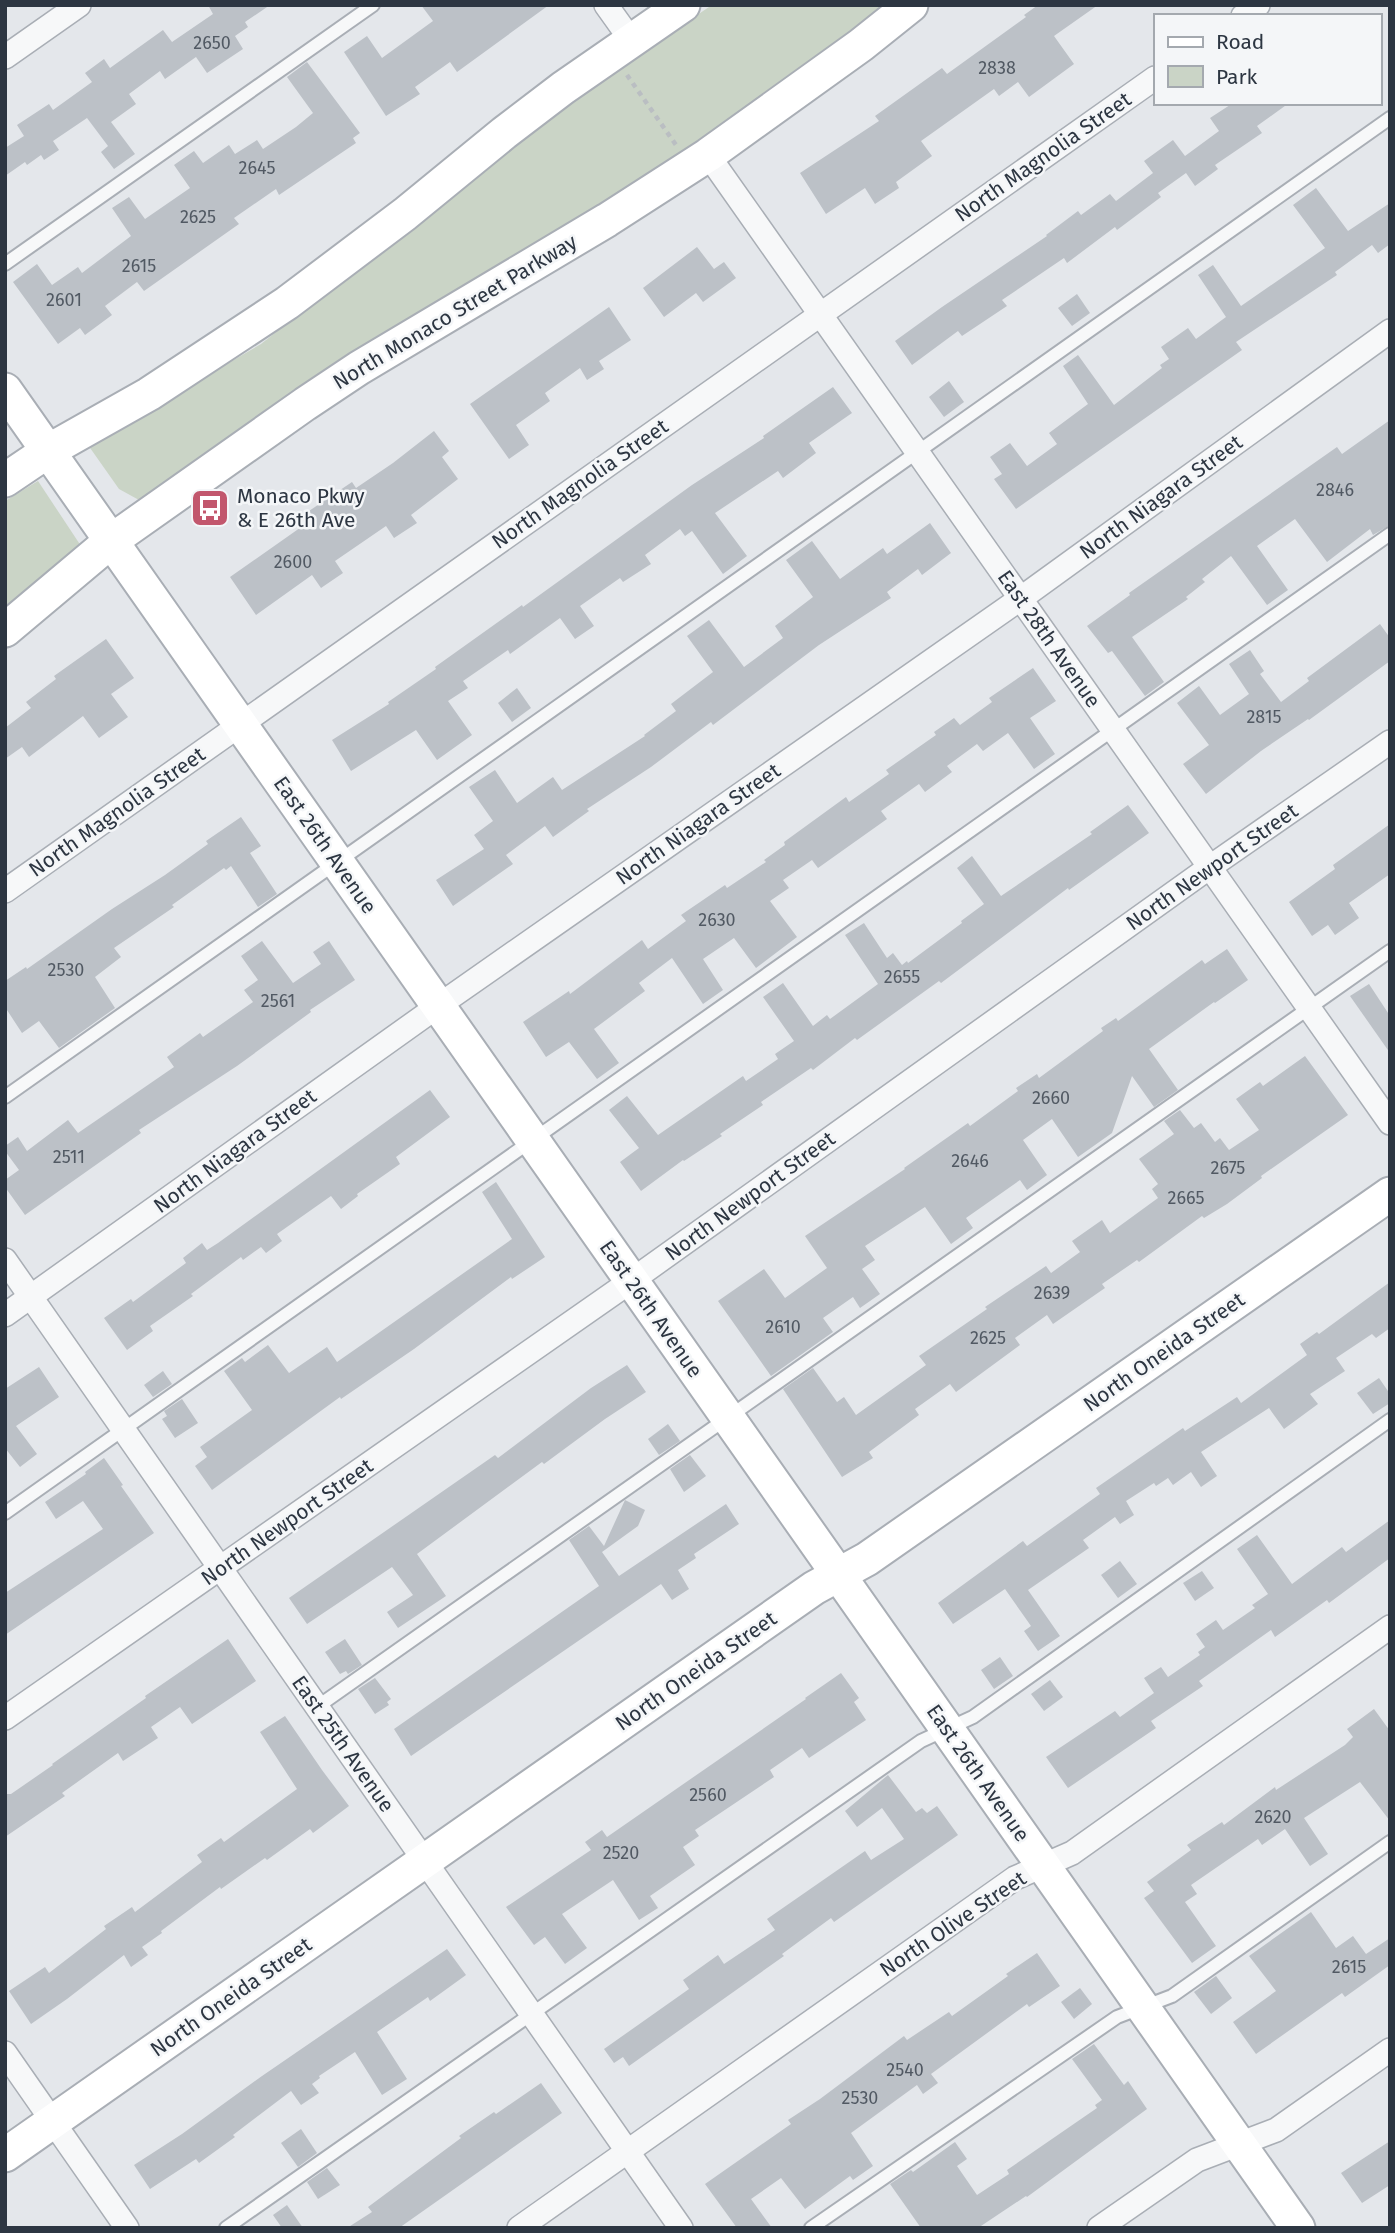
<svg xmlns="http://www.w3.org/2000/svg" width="1395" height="2233" viewBox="0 0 1395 2233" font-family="'Fira Sans',sans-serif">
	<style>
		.green { fill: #cad4c6 }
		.building { fill: #bcc1c7 }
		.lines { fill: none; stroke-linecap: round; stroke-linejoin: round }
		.lane-casing { stroke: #a9aeb5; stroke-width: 16 }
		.street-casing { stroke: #a9aeb5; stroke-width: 26 }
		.secondary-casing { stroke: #a9aeb5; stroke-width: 37 }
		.path { stroke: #babec2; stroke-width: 4.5; stroke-dasharray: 5 5; stroke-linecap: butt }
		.lane { stroke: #f7f8f9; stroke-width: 12 }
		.street { stroke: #f7f8f9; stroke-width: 23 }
		.secondary { stroke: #fff; stroke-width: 33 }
		.labels { text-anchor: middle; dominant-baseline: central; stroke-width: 5; stroke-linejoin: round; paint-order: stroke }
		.number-label { font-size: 18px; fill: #515963 }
		.street-label { font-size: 21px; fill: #2d3642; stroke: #f4f6f8 }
		.poi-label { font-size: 21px; fill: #2d3642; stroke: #f4f6f8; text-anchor: start }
	</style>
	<rect width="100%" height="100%" fill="#e4e7eb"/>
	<g class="green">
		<polygon points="712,5 887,5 757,104 139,500 119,489 88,445 261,344 544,118"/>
		<polygon points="38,481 81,546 5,610 5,501"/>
	</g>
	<g class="building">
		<polygon points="208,5 270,5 245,22 248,27 235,36 243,49 207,73 196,57 165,79 160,71 129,94 136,104 111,122 135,154 114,169 101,152 108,146 87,118 53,141 59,150 44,160 41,155 27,165 25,162 5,176 5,148 24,136 17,125 49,104 53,110 92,82 85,73 104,59 110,68 163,30 172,42 213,14"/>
		<polygon points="421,5 549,5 457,72 450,62 415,87 420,94 386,116 344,52 367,36 382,58 433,21"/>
		<polygon points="1038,5 1098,5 1054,36 1074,64 1029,97 1018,82 999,96 994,89 921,141 932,156 896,182 899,188 875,204 865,188 826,214 800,173 879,121 875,116 942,68 947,74 1026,17 1024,15"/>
		<polygon points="307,62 360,133 353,138 356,143 279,195 276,189 234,218 239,224 144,291 137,282 105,306 112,315 85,335 80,328 58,344 13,282 37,264 52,285 78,267 82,273 131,236 112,208 129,197 145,219 190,188 174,165 194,151 203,163 229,145 235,154 257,140 263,149 296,127 313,113 287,77"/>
		<polygon points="1233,103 1289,103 1257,126 1262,133 1215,165 1218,169 1195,186 1186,173 1158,193 1161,197 1117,230 1115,227 1067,263 1064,258 1002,300 1007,306 962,336 958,331 912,365 895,341 942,307 1047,236 1046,235 1078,211 1081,215 1110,194 1116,201 1153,173 1144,161 1173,140 1185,156 1219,131 1210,118"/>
		<polygon points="1316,188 1348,231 1390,203 1390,244 1378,253 1372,245 1335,272 1337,275 1236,342 1242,350 1016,509 994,479 1002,474 990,457 1010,443 1027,466 1057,444 1049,433 1088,404 1063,366 1078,355 1114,405 1162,368 1160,365 1169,359 1161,347 1188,328 1196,339 1226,317 1198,275 1213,265 1241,306 1325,248 1293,205"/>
		<polygon points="697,247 714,269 724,262 736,278 703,302 696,293 664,317 643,288"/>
		<polygon points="1077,294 1090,313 1072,326 1058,308"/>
		<polygon points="609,307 631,340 599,361 604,369 587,380 580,368 545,393 550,401 516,425 529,445 509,459 470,404"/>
		<polygon points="949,381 964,402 944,417 929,397"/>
		<polygon points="833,387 852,413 809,443 816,453 783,478 778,471 715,513 747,556 723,574 692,531 685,536 680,529 645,555 651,564 623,582 620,578 580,606 594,626 575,639 560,618 510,654 508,650 463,681 468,688 448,701 472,735 437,760 416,730 351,771 332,740 389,704 388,702 436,669 435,667 522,605 523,607 692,485 764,438 763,436"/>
		<polygon points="1390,420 1390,525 1373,535 1370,529 1327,562 1295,519 1257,546 1288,590 1267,605 1231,556 1202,579 1205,582 1186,597 1188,599 1132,637 1164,682 1145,696 1112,651 1108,653 1087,626 1130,595 1129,593 1337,447 1342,454"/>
		<polygon points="434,431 449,451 442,457 458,479 411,515 417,523 394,538 386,526 335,561 343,573 321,588 312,575 256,615 230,577 314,518 309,511 352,482 356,488 393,463"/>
		<polygon points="930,523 951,553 922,575 918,569 887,592 891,598 819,645 713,725 711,722 651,767 587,809 589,811 553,837 545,826 506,855 513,864 453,906 436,880 484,849 474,835 493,821 469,787 495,770 517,803 553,777 562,790 645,736 644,735 676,711 671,704 713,672 687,636 709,620 744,667 783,638 775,626 813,597 786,560 812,541 840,579 883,548 887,554"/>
		<polygon points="1380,624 1390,638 1390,661 1309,720 1308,719 1261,751 1206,794 1183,764 1209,745 1177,703 1199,686 1220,715 1249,694 1229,664 1250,650 1264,671 1260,674 1281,702 1309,681 1307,678"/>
		<polygon points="106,639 134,678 111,694 128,717 99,738 83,716 29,757 22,747 5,759 5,728 31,708 26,702 56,679 54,676"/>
		<polygon points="1033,668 1056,701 1030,718 1055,754 1034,769 1008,733 983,751 977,744 947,766 952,772 925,792 919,784 881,811 887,819 856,841 818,868 812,860 783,880 789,888 770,901 797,937 756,968 734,938 703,959 723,990 703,1004 672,958 639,983 645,991 594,1029 619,1063 597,1079 569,1042 546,1057 523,1022 569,991 570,994 642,940 648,949 686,921 681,915 725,885 727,888 766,862 764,860 785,845 784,842 846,797 849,802 889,774 886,770 936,735 934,732 954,718 960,725 992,702 989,698"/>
		<polygon points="517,688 531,708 512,722 498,703"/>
		<polygon points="1128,805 1149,833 1069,890 1068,888 941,983 939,981 857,1040 855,1038 813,1070 811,1068 761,1102 763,1105 720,1134 722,1136 684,1161 683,1160 641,1191 620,1162 639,1148 609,1110 627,1096 658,1135 743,1076 746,1081 778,1059 775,1054 794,1041 763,997 783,983 813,1026 827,1015 830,1019 878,984 845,935 864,923 887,958 893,953 902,965 907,961 908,963 962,923 961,921 984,904 957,868 972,856 1001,896 1092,834 1090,832"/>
		<polygon points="241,817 261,846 250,853 277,894 258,907 231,866 226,870 224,868 172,905 174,907 114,948 121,957 95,977 115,1008 59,1048 39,1021 22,1033 5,1007 5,981 26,967 27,969 112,909 165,875 208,844 206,841"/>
		<polygon points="1390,824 1390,874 1349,903 1359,918 1335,935 1328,925 1312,936 1289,902 1335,869 1333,865"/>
		<polygon points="262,941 293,983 321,964 313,952 329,941 355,980 310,1010 311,1012 237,1066 139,1130 141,1133 25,1215 5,1187 5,1180 19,1170 5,1151 5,1146 18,1137 27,1151 68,1120 78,1133 174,1067 167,1057 200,1033 203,1037 253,1002 244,990 258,980 241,956"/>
		<polygon points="1227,949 1248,980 1215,1003 1214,1002 1149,1049 1178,1090 1154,1107 1132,1076 1112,1133 1078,1157 1052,1119 1023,1140 1047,1175 1027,1190 1020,1180 966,1218 973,1228 951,1244 925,1207 865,1246 875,1260 862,1269 880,1294 860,1308 853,1297 823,1318 833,1332 771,1376 718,1301 764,1269 785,1298 827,1268 805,1236 905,1169 904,1168 968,1123 970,1126 1018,1091 1016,1088 1037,1074 1039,1078 1103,1031 1101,1028 1116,1018 1118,1021 1202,960 1205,964"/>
		<polygon points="1369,984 1390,1016 1390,1053 1350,996"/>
		<polygon points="1305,1056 1348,1115 1261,1176 1262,1178 1227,1204 1204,1218 1202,1216 1139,1262 1137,1260 1102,1284 1105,1288 1053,1324 1047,1315 1015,1338 1020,1345 956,1392 950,1384 915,1409 919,1415 869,1452 873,1458 842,1477 783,1389 813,1368 837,1402 844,1397 856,1415 926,1365 919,1356 987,1309 985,1307 1046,1266 1051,1273 1080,1252 1072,1241 1102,1220 1110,1233 1158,1198 1152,1189 1158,1184 1139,1159 1174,1134 1164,1121 1180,1110 1194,1128 1201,1123 1215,1142 1220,1138 1229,1150 1259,1130 1236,1099 1260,1082 1263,1086"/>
		<polygon points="430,1090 450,1117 396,1157 400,1164 357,1194 358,1196 341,1209 331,1196 277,1234 282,1241 266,1253 261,1247 243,1260 241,1257 191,1294 193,1296 150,1326 153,1331 127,1350 104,1318 131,1299 133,1302 186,1263 183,1258 202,1243 207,1250 218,1243"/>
		<polygon points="496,1182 545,1257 512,1279 511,1277 414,1349 341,1399 340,1397 212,1490 195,1466 207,1457 200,1447 252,1410 224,1371 242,1358 245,1362 268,1345 289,1373 327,1347 337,1362 370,1339 512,1239 482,1192"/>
		<polygon points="1390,1282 1390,1328 1376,1338 1372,1334 1336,1358 1345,1371 1310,1394 1318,1404 1284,1429 1269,1408 1201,1452 1217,1476 1201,1487 1191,1472 1173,1485 1168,1478 1156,1486 1154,1483 1126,1501 1134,1515 1120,1524 1115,1517 1083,1540 1089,1548 1028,1590 1060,1636 1038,1651 1024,1631 1031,1626 1005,1589 953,1624 938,1603 1023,1541 1027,1546 1100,1494 1096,1488 1183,1428 1185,1431 1237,1397 1241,1403 1307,1355 1300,1344 1317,1332 1319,1334"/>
		<polygon points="627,1365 646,1392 605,1419 544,1464 542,1462 417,1554 446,1596 398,1628 387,1612 413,1595 392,1567 307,1624 289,1598 495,1455 498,1458 591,1388"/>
		<polygon points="39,1367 59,1397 16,1426 37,1454 20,1467 5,1448 5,1389"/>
		<polygon points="163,1371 172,1384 153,1397 144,1385"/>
		<polygon points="1379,1378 1390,1394 1390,1403 1373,1414 1357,1393"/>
		<polygon points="182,1399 198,1423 175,1438 162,1419 167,1416 164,1411"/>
		<polygon points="668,1424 680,1441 659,1455 648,1439"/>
		<polygon points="690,1455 706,1476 684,1492 670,1469"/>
		<polygon points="104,1458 123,1485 121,1486 154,1533 5,1635 5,1593 103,1529 83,1501 56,1519 45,1502 86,1474 85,1472"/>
		<polygon points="625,1500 645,1510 638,1526 602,1552 619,1576 726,1504 739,1524 694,1554 696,1558 678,1570 689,1589 672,1600 661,1584 411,1756 394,1729 599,1586 569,1540 589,1526 604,1546"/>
		<polygon points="1390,1520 1390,1558 1329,1603 1327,1600 1275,1637 1271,1630 1199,1681 1203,1686 1151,1721 1156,1728 1068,1788 1046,1757 1115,1711 1120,1717 1154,1693 1144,1678 1161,1667 1168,1677 1200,1655 1198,1652 1205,1647 1196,1634 1216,1620 1223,1630 1255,1608 1252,1605 1268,1594 1237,1549 1257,1535 1292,1584 1342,1547 1346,1552"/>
		<polygon points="1120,1561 1137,1584 1118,1598 1101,1575"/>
		<polygon points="1202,1571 1214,1588 1195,1601 1183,1583"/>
		<polygon points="228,1639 256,1681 192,1724 180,1707 151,1727 158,1738 123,1761 118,1753 62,1793 65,1796 5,1837 5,1794 11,1794 53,1765 52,1764 146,1698 145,1696"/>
		<polygon points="345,1639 362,1665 348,1674 346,1671 340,1674 325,1652"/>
		<polygon points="1000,1657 1013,1676 994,1689 981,1670"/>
		<polygon points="841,1673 859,1698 854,1702 866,1720 809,1758 802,1748 770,1770 774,1777 695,1830 699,1836 683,1847 695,1865 650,1896 658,1908 639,1920 613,1880 562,1914 587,1948 565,1964 545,1937 534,1945 506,1907 591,1850 585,1842 602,1830 607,1837 806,1699 805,1698"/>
		<polygon points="375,1678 391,1699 387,1702 389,1705 375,1714 358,1689"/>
		<polygon points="1050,1680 1063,1697 1044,1711 1031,1694"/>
		<polygon points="1374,1709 1390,1731 1390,1821 1360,1782 1304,1818 1328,1854 1310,1866 1285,1829 1262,1845 1258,1839 1191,1885 1197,1894 1185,1902 1216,1946 1192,1963 1144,1898 1154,1891 1147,1882 1191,1850 1187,1845 1222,1822 1224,1825 1275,1787 1276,1790 1345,1745 1353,1737 1347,1729"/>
		<polygon points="285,1716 322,1770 349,1806 313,1833 310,1829 267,1860 265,1858 221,1889 220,1887 161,1931 162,1933 142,1947 148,1955 131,1967 124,1955 67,1999 31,2024 9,1991 45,1967 49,1973 106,1929 104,1926 132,1907 135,1912 202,1862 197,1855 221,1838 224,1842 297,1789 260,1732"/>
		<polygon points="888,1775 916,1812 922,1808 927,1813 937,1806 958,1835 834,1922 831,1918 782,1954 784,1956 629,2066 623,2057 614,2063 604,2049 689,1989 683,1980 718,1955 724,1964 775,1930 767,1919 865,1851 871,1860 904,1839 882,1808 857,1827 845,1811"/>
		<polygon points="1311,1912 1336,1948 1353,1936 1366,1954 1390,1938 1390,1965 1345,1997 1342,1993 1256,2054 1233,2022 1276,1991 1249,1956"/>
		<polygon points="447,1949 466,1975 430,2001 428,1997 377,2032 407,2079 382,2095 355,2052 319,2076 320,2078 312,2084 319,2093 301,2105 291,2091 233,2135 235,2137 199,2163 196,2159 150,2189 134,2165 182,2134 262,2076"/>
		<polygon points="1037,1953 1060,1986 1029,2007 1027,2004 931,2074 938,2083 923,2094 917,2085 851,2133 873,2166 853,2180 850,2176 805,2209 781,2178 751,2199 772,2228 737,2228 705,2184 791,2124 788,2120 820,2099 904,2036 907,2040 949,2012 952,2016 1008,1976 1006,1974"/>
		<polygon points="1216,1976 1232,1998 1211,2014 1194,1992"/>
		<polygon points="1080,1988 1092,2004 1074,2019 1061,2002"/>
		<polygon points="1094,2044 1124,2085 1128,2081 1147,2109 1027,2197 1026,2196 978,2228 921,2228 890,2184 911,2170 913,2172 955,2142 967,2159 957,2166 977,2195 1009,2174 1007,2170 1097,2108 1095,2105 1102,2100 1072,2059"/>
		<polygon points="541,2083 562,2113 399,2228 347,2228 372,2212 368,2207 461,2138 459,2136 494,2112 496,2114"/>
		<polygon points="301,2129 317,2153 298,2167 281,2143"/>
		<polygon points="1390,2141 1390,2185 1362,2203 1341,2173"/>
		<polygon points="327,2168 340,2185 318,2199 307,2182"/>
		<polygon points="287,2205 303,2228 282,2228 273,2215"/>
	</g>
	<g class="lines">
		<defs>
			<g id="lane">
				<polyline points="5,264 373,5"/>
				<polyline points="5,1097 1390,118"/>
				<polyline points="5,1513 1390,534"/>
				<polyline points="317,1707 1390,951"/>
				<polyline points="226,2228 921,1741 973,1717 1390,1420"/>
				<polyline points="811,2228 1117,2017 1172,1996 1390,1842"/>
			</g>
			<g id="street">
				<polyline points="606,5 631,40"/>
				<polyline points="1243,16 1258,5"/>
				<polyline points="5,57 79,5"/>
				<polyline points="708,155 1390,1123"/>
				<polyline points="5,891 1155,78"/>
				<polyline points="5,1260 681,2228"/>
				<polyline points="5,1315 438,1006 1020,599 1390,331"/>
				<polyline points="5,1718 631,1281 1210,867 1390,742"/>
				<polyline points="5,2053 127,2228"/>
				<polyline points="519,2228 1015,1878 1072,1853 1390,1627"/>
				<polyline points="1099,2228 1197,2160 1276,2130 1390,2050"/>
			</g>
			<g id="secondary">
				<polyline points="5,390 1298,2228"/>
				<polyline points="5,480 48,451 149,394 287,303 405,214 504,133 563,88 683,5"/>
				<polyline points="5,630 111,541 305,404 359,368 607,220 708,155 861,45 911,5"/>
				<polyline points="5,2155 814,1588 867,1559 1390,1194"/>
			</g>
		</defs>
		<use href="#lane" class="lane-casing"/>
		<use href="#street" class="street-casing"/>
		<use href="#secondary" class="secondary-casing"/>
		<polyline class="path" points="627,75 676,145"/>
		<use href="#lane" class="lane"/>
		<use href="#street" class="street"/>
		<use href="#secondary" class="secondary"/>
	</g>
	<defs>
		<symbol id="bus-square" viewBox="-11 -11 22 22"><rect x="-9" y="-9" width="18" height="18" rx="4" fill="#c2576d" stroke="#f4f6f8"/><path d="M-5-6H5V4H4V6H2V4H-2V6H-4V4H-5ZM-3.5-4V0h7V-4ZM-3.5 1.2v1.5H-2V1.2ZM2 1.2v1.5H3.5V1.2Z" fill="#fff"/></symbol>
	</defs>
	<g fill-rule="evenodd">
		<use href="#bus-square" x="188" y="486" width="44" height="44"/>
	</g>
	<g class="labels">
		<g class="number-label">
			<text x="212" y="43">2650</text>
			<text x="997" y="68">2838</text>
			<text x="257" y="168">2645</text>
			<text x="198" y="217">2625</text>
			<text x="139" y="266">2615</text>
			<text x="64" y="300">2601</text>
			<text x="1335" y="490">2846</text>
			<text x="293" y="562">2600</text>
			<text x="1264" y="717">2815</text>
			<text x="717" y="920">2630</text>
			<text x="66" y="970">2530</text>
			<text x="902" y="977">2655</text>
			<text x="278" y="1001">2561</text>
			<text x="1051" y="1098">2660</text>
			<text x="69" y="1157">2511</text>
			<text x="970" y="1161">2646</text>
			<text x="1228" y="1168">2675</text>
			<text x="1186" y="1198">2665</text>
			<text x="1052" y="1293">2639</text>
			<text x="783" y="1327">2610</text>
			<text x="988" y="1338">2625</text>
			<text x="708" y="1795">2560</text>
			<text x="1273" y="1817">2620</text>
			<text x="621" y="1853">2520</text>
			<text x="1349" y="1967">2615</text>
			<text x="905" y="2070">2540</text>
			<text x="860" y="2098">2530</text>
		</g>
		<g class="street-label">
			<text transform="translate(1043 157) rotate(-35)">North Magnolia Street</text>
			<text transform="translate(455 312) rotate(-31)">North Monaco Street Parkway</text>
			<text transform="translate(580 484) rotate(-35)">North Magnolia Street</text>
			<text transform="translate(1161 497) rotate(-36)">North Niagara Street</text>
			<text transform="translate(1049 639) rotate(55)">East 28th Avenue</text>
			<text transform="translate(117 812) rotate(-35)">North Magnolia Street</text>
			<text transform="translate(698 824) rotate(-35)">North Niagara Street</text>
			<text transform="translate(325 845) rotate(55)">East 26th Avenue</text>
			<text transform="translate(1212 867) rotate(-35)">North Newport Street</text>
			<text transform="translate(235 1151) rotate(-36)">North Niagara Street</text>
			<text transform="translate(750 1196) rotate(-36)">North Newport Street</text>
			<text transform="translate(651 1309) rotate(55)">East 26th Avenue</text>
			<text transform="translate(1164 1352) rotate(-35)">North Oneida Street</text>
			<text transform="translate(287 1522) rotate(-35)">North Newport Street</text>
			<text transform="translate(696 1671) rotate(-35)">North Oneida Street</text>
			<text transform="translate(343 1744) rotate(55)">East 25th Avenue</text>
			<text transform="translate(978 1773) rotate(55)">East 26th Avenue</text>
			<text transform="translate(953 1924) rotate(-34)">North Olive Street</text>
			<text transform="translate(231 1997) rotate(-35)">North Oneida Street</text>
		</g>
		<g class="poi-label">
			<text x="237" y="496">Monaco Pkwy<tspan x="237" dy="24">&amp; E 26th Ave</tspan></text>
		</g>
	</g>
	<rect width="1395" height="2233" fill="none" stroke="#2d3642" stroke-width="14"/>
	<rect x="1154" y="14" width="228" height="91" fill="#f4f6f8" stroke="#a4a9af" stroke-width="2"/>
	<rect x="1168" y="37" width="35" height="10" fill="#ffffff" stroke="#a4a9af" stroke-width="2"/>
	<text x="1216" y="49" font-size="21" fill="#2d3642">Road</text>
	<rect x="1168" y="66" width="35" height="21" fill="#cad4c6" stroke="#a4a9af" stroke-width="2"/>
	<text x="1216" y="84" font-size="21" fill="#2d3642">Park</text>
</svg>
